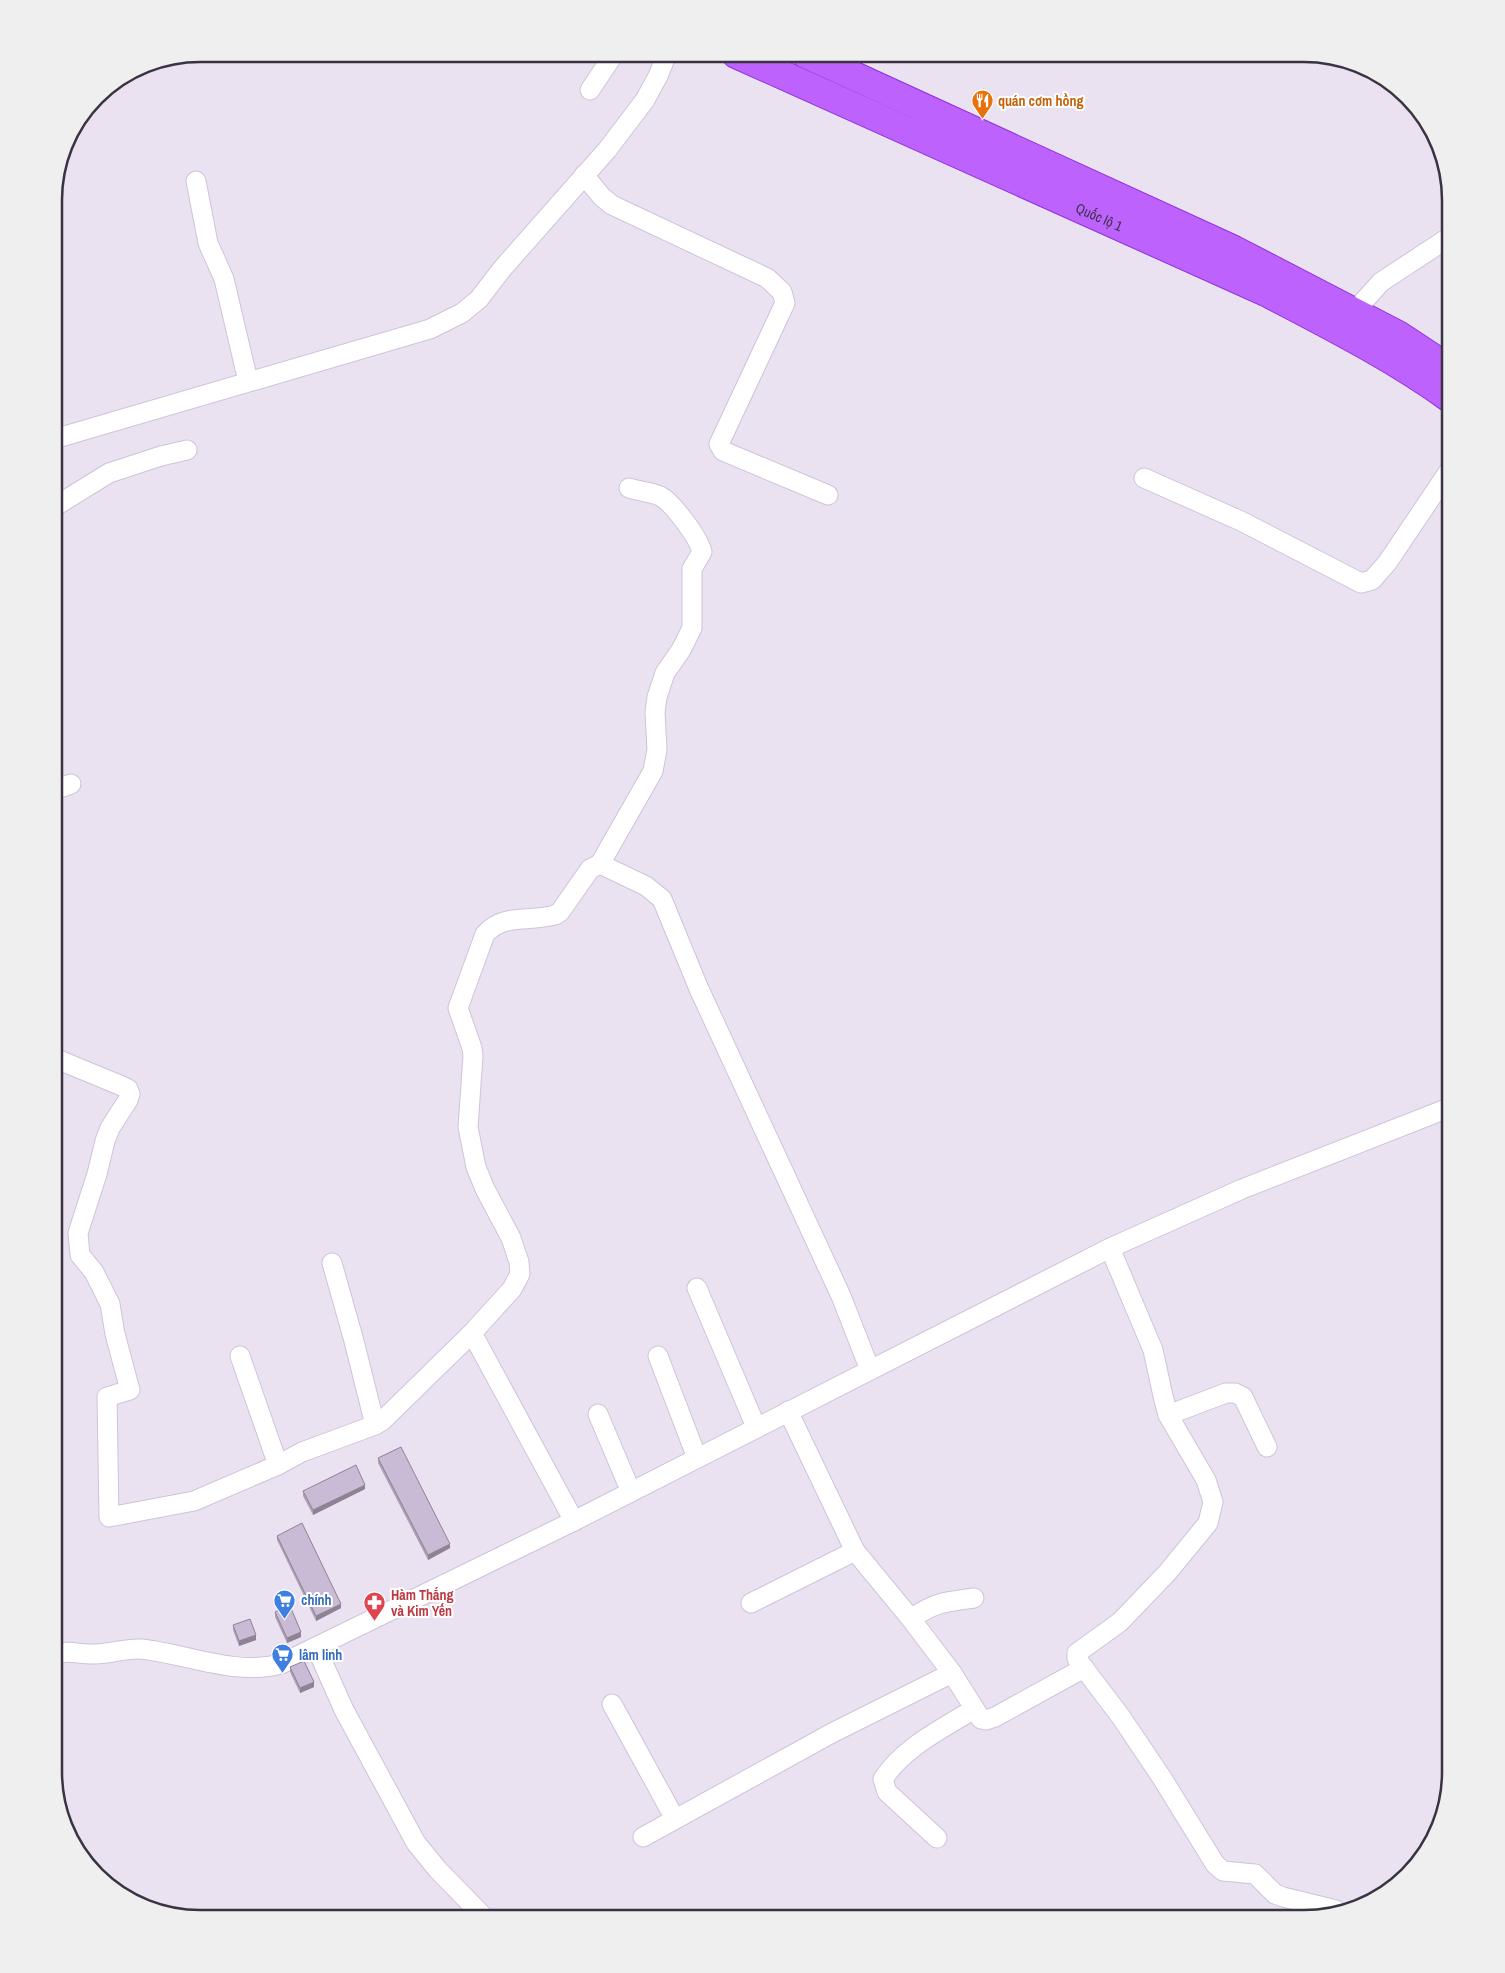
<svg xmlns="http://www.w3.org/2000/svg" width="1505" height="1973" viewBox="0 0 1505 1973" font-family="'Archivo Narrow',sans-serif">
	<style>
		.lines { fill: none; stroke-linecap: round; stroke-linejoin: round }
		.minor-casing { stroke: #d0c2da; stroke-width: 21 }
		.highway-casing { stroke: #9032db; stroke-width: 30 }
		.minor { stroke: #fff; stroke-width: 19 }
		.highway { stroke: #bd62fc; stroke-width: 28 }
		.wall { fill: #ada1b7 }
		.shaded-wall { fill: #8d8395 }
		.building { fill: #c9bbd5; stroke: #8d8395 }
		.labels { text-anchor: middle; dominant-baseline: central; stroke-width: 4; stroke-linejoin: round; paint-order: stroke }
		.food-label { font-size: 14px; font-weight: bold; fill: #c56008; stroke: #fff; text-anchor: start }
		.street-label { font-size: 14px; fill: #3b3342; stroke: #fff }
		.health-label { font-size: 14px; font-weight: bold; fill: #be3a42; stroke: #fff; text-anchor: start }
		.shop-label { font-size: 14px; font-weight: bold; fill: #366cbe; stroke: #fff; text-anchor: start }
		.rim { fill: none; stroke: #3b3342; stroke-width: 2.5 }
	</style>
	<rect width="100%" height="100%" fill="#ebe2f1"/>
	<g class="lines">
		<defs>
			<g id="minor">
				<polyline points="590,90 614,54"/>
				<polyline points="584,175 602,197 612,205 767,278 782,292 785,303 719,444 723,451 828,495"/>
				<polyline points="196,181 208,243 224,279 248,381"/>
				<polyline points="1354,312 1381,282 1451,236"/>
				<polyline points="54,439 430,329 462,313 479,299 502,269 607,150 645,100 658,76 667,54"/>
				<polyline points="1144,478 1241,521 1361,583 1372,580 1387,563 1451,468"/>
				<polyline points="54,507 109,473 161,456 187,450"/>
				<polyline points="54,790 71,784"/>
				<path d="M600,864L653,771L657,750L655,712L657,697L665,673L681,650L692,628V569L702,552C699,538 672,502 660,496C651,492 638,491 629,488"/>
				<path d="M54,1058L122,1086L128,1089L130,1094L128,1100L110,1128L105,1141L97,1174L78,1233L80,1255L94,1272L110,1304L115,1334L130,1390L107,1397L109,1517L194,1501L278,1465L302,1452L375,1425L382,1421L472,1333L512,1289L520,1274L519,1262L511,1238L485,1189L476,1167L468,1127L473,1056L472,1048L458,1008L485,934C504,913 531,922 555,915L560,912L590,869L600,864L646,886L662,899L699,989L841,1296L870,1370"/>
				<polyline points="1110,1248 1153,1350 1163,1396 1168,1415 1206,1480 1213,1502 1208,1523 1167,1573 1120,1622 1077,1653 1077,1659 1121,1717 1162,1778 1215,1864 1223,1871 1255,1874 1275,1894 1283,1897 1336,1910"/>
				<polyline points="332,1263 354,1341 375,1425"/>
				<polyline points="697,1288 756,1427"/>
				<polyline points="472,1333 574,1521"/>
				<polyline points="240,1356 278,1465"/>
				<polyline points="658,1356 697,1458"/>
				<polyline points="788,1411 855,1551 911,1619 952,1673 981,1719 986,1720 995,1717 1084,1668"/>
				<polyline points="598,1414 631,1492"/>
				<polyline points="1168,1415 1226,1393 1235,1393 1243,1397 1267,1447"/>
				<polyline points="751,1603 855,1551"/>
				<path d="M911,1619C935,1602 945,1602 974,1598"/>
				<polyline points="316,1647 344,1710 416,1843 438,1870 486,1919"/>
				<path d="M54,1655C71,1649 78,1655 95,1654C111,1654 125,1648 141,1649C188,1654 233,1676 281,1664L574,1521L1110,1248L1242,1189L1451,1107"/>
				<polyline points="612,1704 675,1819"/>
				<polyline points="643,1837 832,1733 952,1673"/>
				<path d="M937,1838L887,1792L883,1779C904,1747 942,1729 974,1709"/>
			</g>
			<g id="highway">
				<path id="s1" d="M736,54L1266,292C1329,325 1393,357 1451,399"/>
				<polyline points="806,54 1234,250 1398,335 1451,370"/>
			</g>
		</defs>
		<use href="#minor" class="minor-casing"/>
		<use href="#highway" class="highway-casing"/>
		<use href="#minor" class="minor"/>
		<use href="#highway" class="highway"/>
	</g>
	<g class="wall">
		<polygon points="378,1458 450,1548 428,1560 378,1463"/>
		<polygon points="365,1489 313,1515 303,1496 303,1491"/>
		<polygon points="277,1536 341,1608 316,1621 277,1540"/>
		<polygon points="275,1612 301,1637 287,1643 275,1617"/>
		<polygon points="233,1625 256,1640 239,1646 233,1630"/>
		<polygon points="290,1667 314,1687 300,1693 290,1672"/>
	</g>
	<g class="shaded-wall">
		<polygon points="365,1485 365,1489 313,1515 313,1510"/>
		<polygon points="450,1544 450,1548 428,1560 428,1555"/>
		<polygon points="341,1604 341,1608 316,1621 316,1616"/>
		<polygon points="301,1632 301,1637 287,1643 287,1638"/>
		<polygon points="256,1635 256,1640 239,1646 239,1641"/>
		<polygon points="314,1682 314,1687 300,1693 300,1688"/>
	</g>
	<g class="building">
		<polygon points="401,1447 450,1544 428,1555 378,1458"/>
		<polygon points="356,1465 365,1485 313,1510 303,1491"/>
		<polygon points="302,1523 341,1604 316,1616 277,1536"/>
		<polygon points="290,1606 301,1632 287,1638 275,1612"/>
		<polygon points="250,1619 256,1635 239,1641 233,1625"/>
		<polygon points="304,1661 314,1682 300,1688 290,1667"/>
	</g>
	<defs>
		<symbol id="restaurant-pin" viewBox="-11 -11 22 30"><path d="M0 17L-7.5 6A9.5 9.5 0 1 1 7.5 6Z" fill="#e8710a" stroke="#fff"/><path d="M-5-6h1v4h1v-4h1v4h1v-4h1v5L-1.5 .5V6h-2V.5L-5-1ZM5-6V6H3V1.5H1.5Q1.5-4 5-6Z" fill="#fff"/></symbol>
		<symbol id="supermarket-pin" viewBox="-11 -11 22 30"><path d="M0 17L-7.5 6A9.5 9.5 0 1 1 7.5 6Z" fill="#3f7fe0" stroke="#fff"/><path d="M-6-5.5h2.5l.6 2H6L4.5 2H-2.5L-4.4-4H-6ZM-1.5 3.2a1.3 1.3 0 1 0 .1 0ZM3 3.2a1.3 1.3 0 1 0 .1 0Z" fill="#fff"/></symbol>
		<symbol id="pharmacy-pin" viewBox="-11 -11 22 30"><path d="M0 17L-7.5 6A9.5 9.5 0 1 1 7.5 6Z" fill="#e0444e" stroke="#fff"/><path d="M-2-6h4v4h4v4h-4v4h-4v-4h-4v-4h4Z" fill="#fff"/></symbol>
	</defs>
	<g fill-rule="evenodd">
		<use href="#restaurant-pin" x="970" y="88" width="25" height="34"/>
		<use href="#supermarket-pin" x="272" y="1588" width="25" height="34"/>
		<use href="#pharmacy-pin" x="362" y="1590" width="25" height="34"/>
		<use href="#supermarket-pin" x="270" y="1642" width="25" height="34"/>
	</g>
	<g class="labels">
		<g class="food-label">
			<text x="998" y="101">quán cơm hồng</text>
		</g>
		<g class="street-label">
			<text stroke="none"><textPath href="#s1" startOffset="398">Quốc lộ 1</textPath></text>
		</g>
		<g class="health-label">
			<text x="391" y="1595">Hàm Thắng<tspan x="391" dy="16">và Kim Yến</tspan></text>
		</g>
		<g class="shop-label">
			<text x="301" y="1600">chính</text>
			<text x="299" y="1655">lâm linh</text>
		</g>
	</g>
	<path d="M0 0H1505V1973H0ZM200 62H1304A138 138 0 0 1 1442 200V1772A138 138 0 0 1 1304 1910H200A138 138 0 0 1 62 1772V200A138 138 0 0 1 200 62Z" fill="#efeff0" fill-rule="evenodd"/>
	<path class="rim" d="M200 62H1304A138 138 0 0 1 1442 200V1772A138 138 0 0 1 1304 1910H200A138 138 0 0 1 62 1772V200A138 138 0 0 1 200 62Z"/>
</svg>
